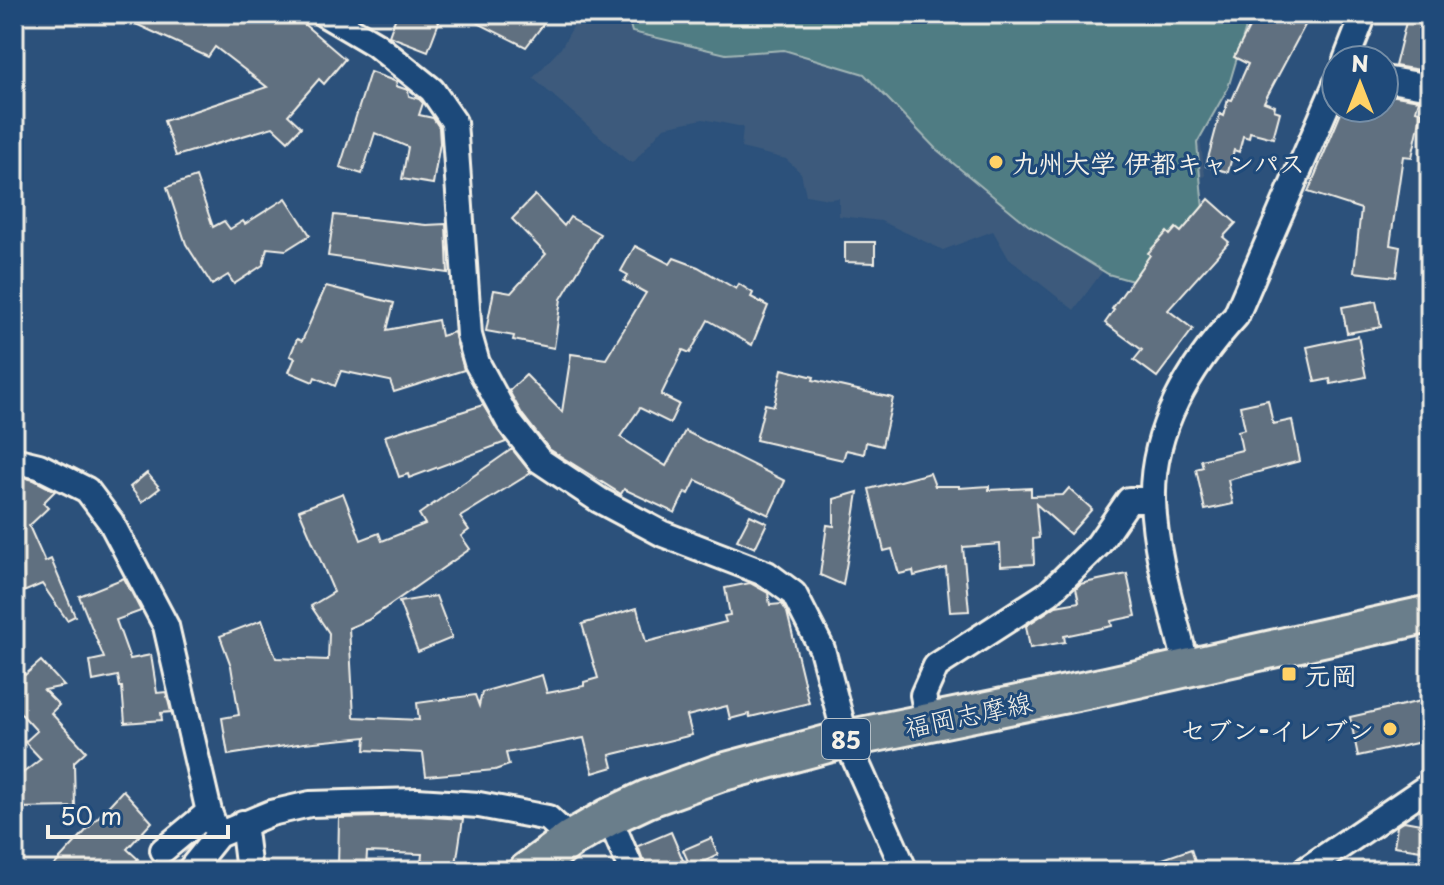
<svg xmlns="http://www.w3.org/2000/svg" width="1444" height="885" viewBox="0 0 1444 885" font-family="'Playpen Sans','Klee One',sans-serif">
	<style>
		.built { fill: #3c5a7c }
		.green { fill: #507b83; stroke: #a2b6b6; stroke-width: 2 }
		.building { fill: #606f80; stroke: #f4f1e8; stroke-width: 2 }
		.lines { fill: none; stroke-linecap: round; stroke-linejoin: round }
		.minor-casing { stroke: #f4f1e8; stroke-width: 30 }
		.primary-casing { stroke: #f4f1e8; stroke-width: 42 }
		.minor { stroke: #1f4a7a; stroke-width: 24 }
		.primary { stroke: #6b7e8b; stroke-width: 36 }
		.poi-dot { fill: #ffd166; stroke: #1f4a7a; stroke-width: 3 }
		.labels { text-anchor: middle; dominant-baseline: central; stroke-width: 6; stroke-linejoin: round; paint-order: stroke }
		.shield { fill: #1f4a7a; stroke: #b4bfc7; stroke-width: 2 }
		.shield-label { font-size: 24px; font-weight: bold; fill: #f4f1e8 }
		.poi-label { font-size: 26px; font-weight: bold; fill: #f4f1e8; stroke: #1f4a7a; text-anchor: start }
		.street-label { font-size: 26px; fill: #f4f1e8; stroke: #1f4a7a }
	</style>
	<rect width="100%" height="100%" fill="#2c517b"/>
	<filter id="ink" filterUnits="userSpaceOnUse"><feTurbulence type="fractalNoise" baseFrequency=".0125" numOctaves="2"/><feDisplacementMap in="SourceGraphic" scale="16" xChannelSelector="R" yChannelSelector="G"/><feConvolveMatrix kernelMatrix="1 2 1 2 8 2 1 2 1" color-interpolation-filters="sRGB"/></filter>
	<g filter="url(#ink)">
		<polygon class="built" points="580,14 1232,14 1175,100 1200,138 1205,175 1196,184 1179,168 1074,310 1009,259 993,231 943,250 881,221 839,216 839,198 828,199 806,195 801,173 786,159 741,148 743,127 703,119 664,127 633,163 628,161 533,78 561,48"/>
		<polygon class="green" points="627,14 1250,14 1228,88 1197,143 1203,209 1150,286 1108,274 1028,225 936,149 864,74 784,50 726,54 632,32"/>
		<g class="building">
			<polygon points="114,14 292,14 345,59 324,84 319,79 288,115 301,127 288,141 273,127 176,156 164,121 267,87 215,47 208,57"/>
			<polygon points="397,14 442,14 428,51 389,36"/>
			<polygon points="460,14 551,14 526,47"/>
			<polygon points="1256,14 1311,14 1264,102 1275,106 1274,110 1280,112 1273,138 1250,132 1249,138 1243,136 1239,152 1234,150 1228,172 1206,166 1220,114 1224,116 1228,99 1232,100 1248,64 1234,57"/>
			<polygon points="1408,14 1430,14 1430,49 1425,48 1420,70 1395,66"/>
			<polygon points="370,72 397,82 396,86 408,90 409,96 419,99 423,103 419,115 433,118 439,127 440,143 433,184 402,179 408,147 375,133 362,174 340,167"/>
			<polygon points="1384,94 1419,100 1416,110 1422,112 1412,157 1403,156 1390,245 1400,247 1396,277 1354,272 1361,209 1308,192 1343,108 1384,108"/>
			<polygon points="196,177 213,227 224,221 230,229 243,221 245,224 286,198 310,235 286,250 267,248 263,265 234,284 228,275 212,285 186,244 167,187"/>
			<polygon points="535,195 564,226 570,217 600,234 561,299 554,348 513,340 514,336 486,331 494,290 511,293 546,254 512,219"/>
			<polygon points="1209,199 1236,223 1223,237 1229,242 1168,310 1193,329 1157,377 1134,360 1142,350 1105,323 1114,310 1112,309 1150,255 1148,253 1167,232 1170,235 1176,228 1181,232"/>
			<polygon points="334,215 426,225 446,224 448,273 328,256"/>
			<polygon points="845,242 875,242 875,263 845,262"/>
			<polygon points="635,246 670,264 674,258 698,267 736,289 739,284 753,293 751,297 768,306 752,345 708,320 690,353 683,350 661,395 679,404 670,423 640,408 620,437 666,466 685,431 785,481 769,515 696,480 689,494 685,492 675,513 624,489 621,494 549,449 522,414 509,391 526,375 562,412 571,354 606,359 646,293 624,281 628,275 621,271"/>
			<polygon points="326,286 394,303 387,330 438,320 441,336 454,332 464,370 394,392 390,381 341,371 335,386 315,377 313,382 289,372 295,358 290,356 297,339 302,341"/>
			<polygon points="1376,301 1381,327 1347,333 1342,307"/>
			<polygon points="1358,336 1366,377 1331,384 1330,379 1315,382 1307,347"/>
			<polygon points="782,369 814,377 813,380 893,398 882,446 866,442 864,454 846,450 843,460 756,440 765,404 774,406"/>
			<polygon points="1268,400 1273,424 1292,420 1300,461 1228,480 1233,504 1205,510 1196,469 1203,467 1201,460 1242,450 1238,431 1245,429 1240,406"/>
			<polygon points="483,405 506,442 409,478 408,474 399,477 385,436"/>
			<polygon points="512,449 531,473 460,517 469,530 461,536 470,549 368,620 349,628 354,717 419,720 417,703 475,695 479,706 482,692 542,675 547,693 584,686 584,682 598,678 582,624 637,608 646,642 726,622 724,616 730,615 725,588 750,583 768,593 770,605 782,604 787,612 809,703 750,717 749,714 730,719 727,706 687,716 692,735 610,755 613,767 593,773 584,738 506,753 509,765 495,770 426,776 423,753 365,750 366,737 304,743 228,755 222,718 239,715 231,666 220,636 262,620 276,658 328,660 329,633 311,606 334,592 299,510 343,493 361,540 379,533 382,541 425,524 419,514"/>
			<polygon points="147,473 160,488 142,502 130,487"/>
			<polygon points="930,473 935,486 959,486 959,488 989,486 989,490 1031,488 1031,496 1063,495 1069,488 1092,509 1070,534 1036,504 1039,538 1033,539 1034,564 1001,566 1000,544 963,547 969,611 950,612 946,568 914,576 913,571 899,574 892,549 884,551 869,489"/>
			<polygon points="18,476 34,480 55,491 43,503 48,508 29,526 45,562 51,559 75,616 67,620 42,584 14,596 14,481"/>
			<polygon points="858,492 851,538 843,585 820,575 827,525 834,526 834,499"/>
			<polygon points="750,515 767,523 755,548 737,540"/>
			<polygon points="1127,574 1136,616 1111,621 1112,626 1064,636 1065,642 1030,648 1026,626 1056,606 1079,602 1076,588 1080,584"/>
			<polygon points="124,578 141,611 116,620 130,659 151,655 157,693 166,692 171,712 161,713 162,720 125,723 122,687 120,687 118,676 93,681 90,661 104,658 79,596"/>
			<polygon points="436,596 452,638 418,652 399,602"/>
			<polygon points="41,661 64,686 44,690 59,705 51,713 86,751 74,762 75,807 14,808 14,780 41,759 25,742 37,731 14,706 14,664 25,675"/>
			<polygon points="1421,701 1430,740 1358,756 1350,717"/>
			<polygon points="123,790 152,822 127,849 138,859 127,871 49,871"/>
			<polygon points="417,816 463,819 455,871 420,871 422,854 367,852 366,869 338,868 339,818"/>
			<polygon points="1404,821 1426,825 1421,850 1394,846 1397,826"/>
			<polygon points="671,832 685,865 670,871 647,871 638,846"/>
			<polygon points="711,838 718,855 691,868 683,850"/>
			<polygon points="1191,849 1198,871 1138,871 1137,868"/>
		</g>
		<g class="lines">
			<defs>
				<g id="minor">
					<polyline points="324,14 375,44 432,90 454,122 469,335 477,363 509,422 539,460 599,500 663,534 767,574 794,594 822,649 846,739 905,871"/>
					<polyline points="1346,60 1364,14"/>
					<polyline points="1384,79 1430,87"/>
					<polyline points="14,460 39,466 87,490 111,522 166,626 209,812 218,835"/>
					<path d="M1187,668C1174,613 1155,557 1153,500C1151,430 1190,366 1236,316L1336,84"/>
					<polyline points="928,721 923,695 936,666 1049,593 1098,545 1129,500 1153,500"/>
					<polyline points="609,817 632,871"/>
					<polyline points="243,823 249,871"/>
					<polyline points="163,850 209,812"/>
					<polyline points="189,871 218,835 271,813 310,804 417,801 479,805 548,818 571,839"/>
					<polyline points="1304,871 1430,785"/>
				</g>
				<polyline id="primary" points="527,871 571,839 609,817 647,799 719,773 846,739 1106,686 1430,614"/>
			</defs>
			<use href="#minor" class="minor-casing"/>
			<use href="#primary" class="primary-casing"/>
			<use href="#minor" class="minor"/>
			<use href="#primary" class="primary"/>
		</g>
	</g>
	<g class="poi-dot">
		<circle cx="996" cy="162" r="8"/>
		<rect x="1281" y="666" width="16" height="16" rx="4"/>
		<circle cx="1390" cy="729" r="8"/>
	</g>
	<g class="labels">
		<rect class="shield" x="822" y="719" width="48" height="40" rx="6"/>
		<g class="shield-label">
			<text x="846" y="739">85</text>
		</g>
		<g class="poi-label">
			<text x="1012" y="162">九州大学 伊都キャンパス</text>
			<text x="1305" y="674">元岡</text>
			<text x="1374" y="729" text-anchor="end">セブン-イレブン</text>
		</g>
		<g class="street-label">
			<text transform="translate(968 714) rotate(-12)">福岡志摩線</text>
		</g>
	</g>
	<rect width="1444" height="885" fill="none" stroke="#1f4a7a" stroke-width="48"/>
	<rect x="24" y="24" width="1396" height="837" fill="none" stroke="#f4f1e8" stroke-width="3" filter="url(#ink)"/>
	<g transform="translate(1360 84)"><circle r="38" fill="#1f4a7a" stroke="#748da6" stroke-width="2"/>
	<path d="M0-6L14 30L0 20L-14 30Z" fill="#ffd166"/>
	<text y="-12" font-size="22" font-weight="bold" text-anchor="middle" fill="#f4f1e8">N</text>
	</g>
	<path d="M48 825v12h180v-12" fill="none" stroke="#f4f1e8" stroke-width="4"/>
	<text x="60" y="825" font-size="24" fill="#f4f1e8" stroke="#1f4a7a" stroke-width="6" paint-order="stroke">50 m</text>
</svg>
